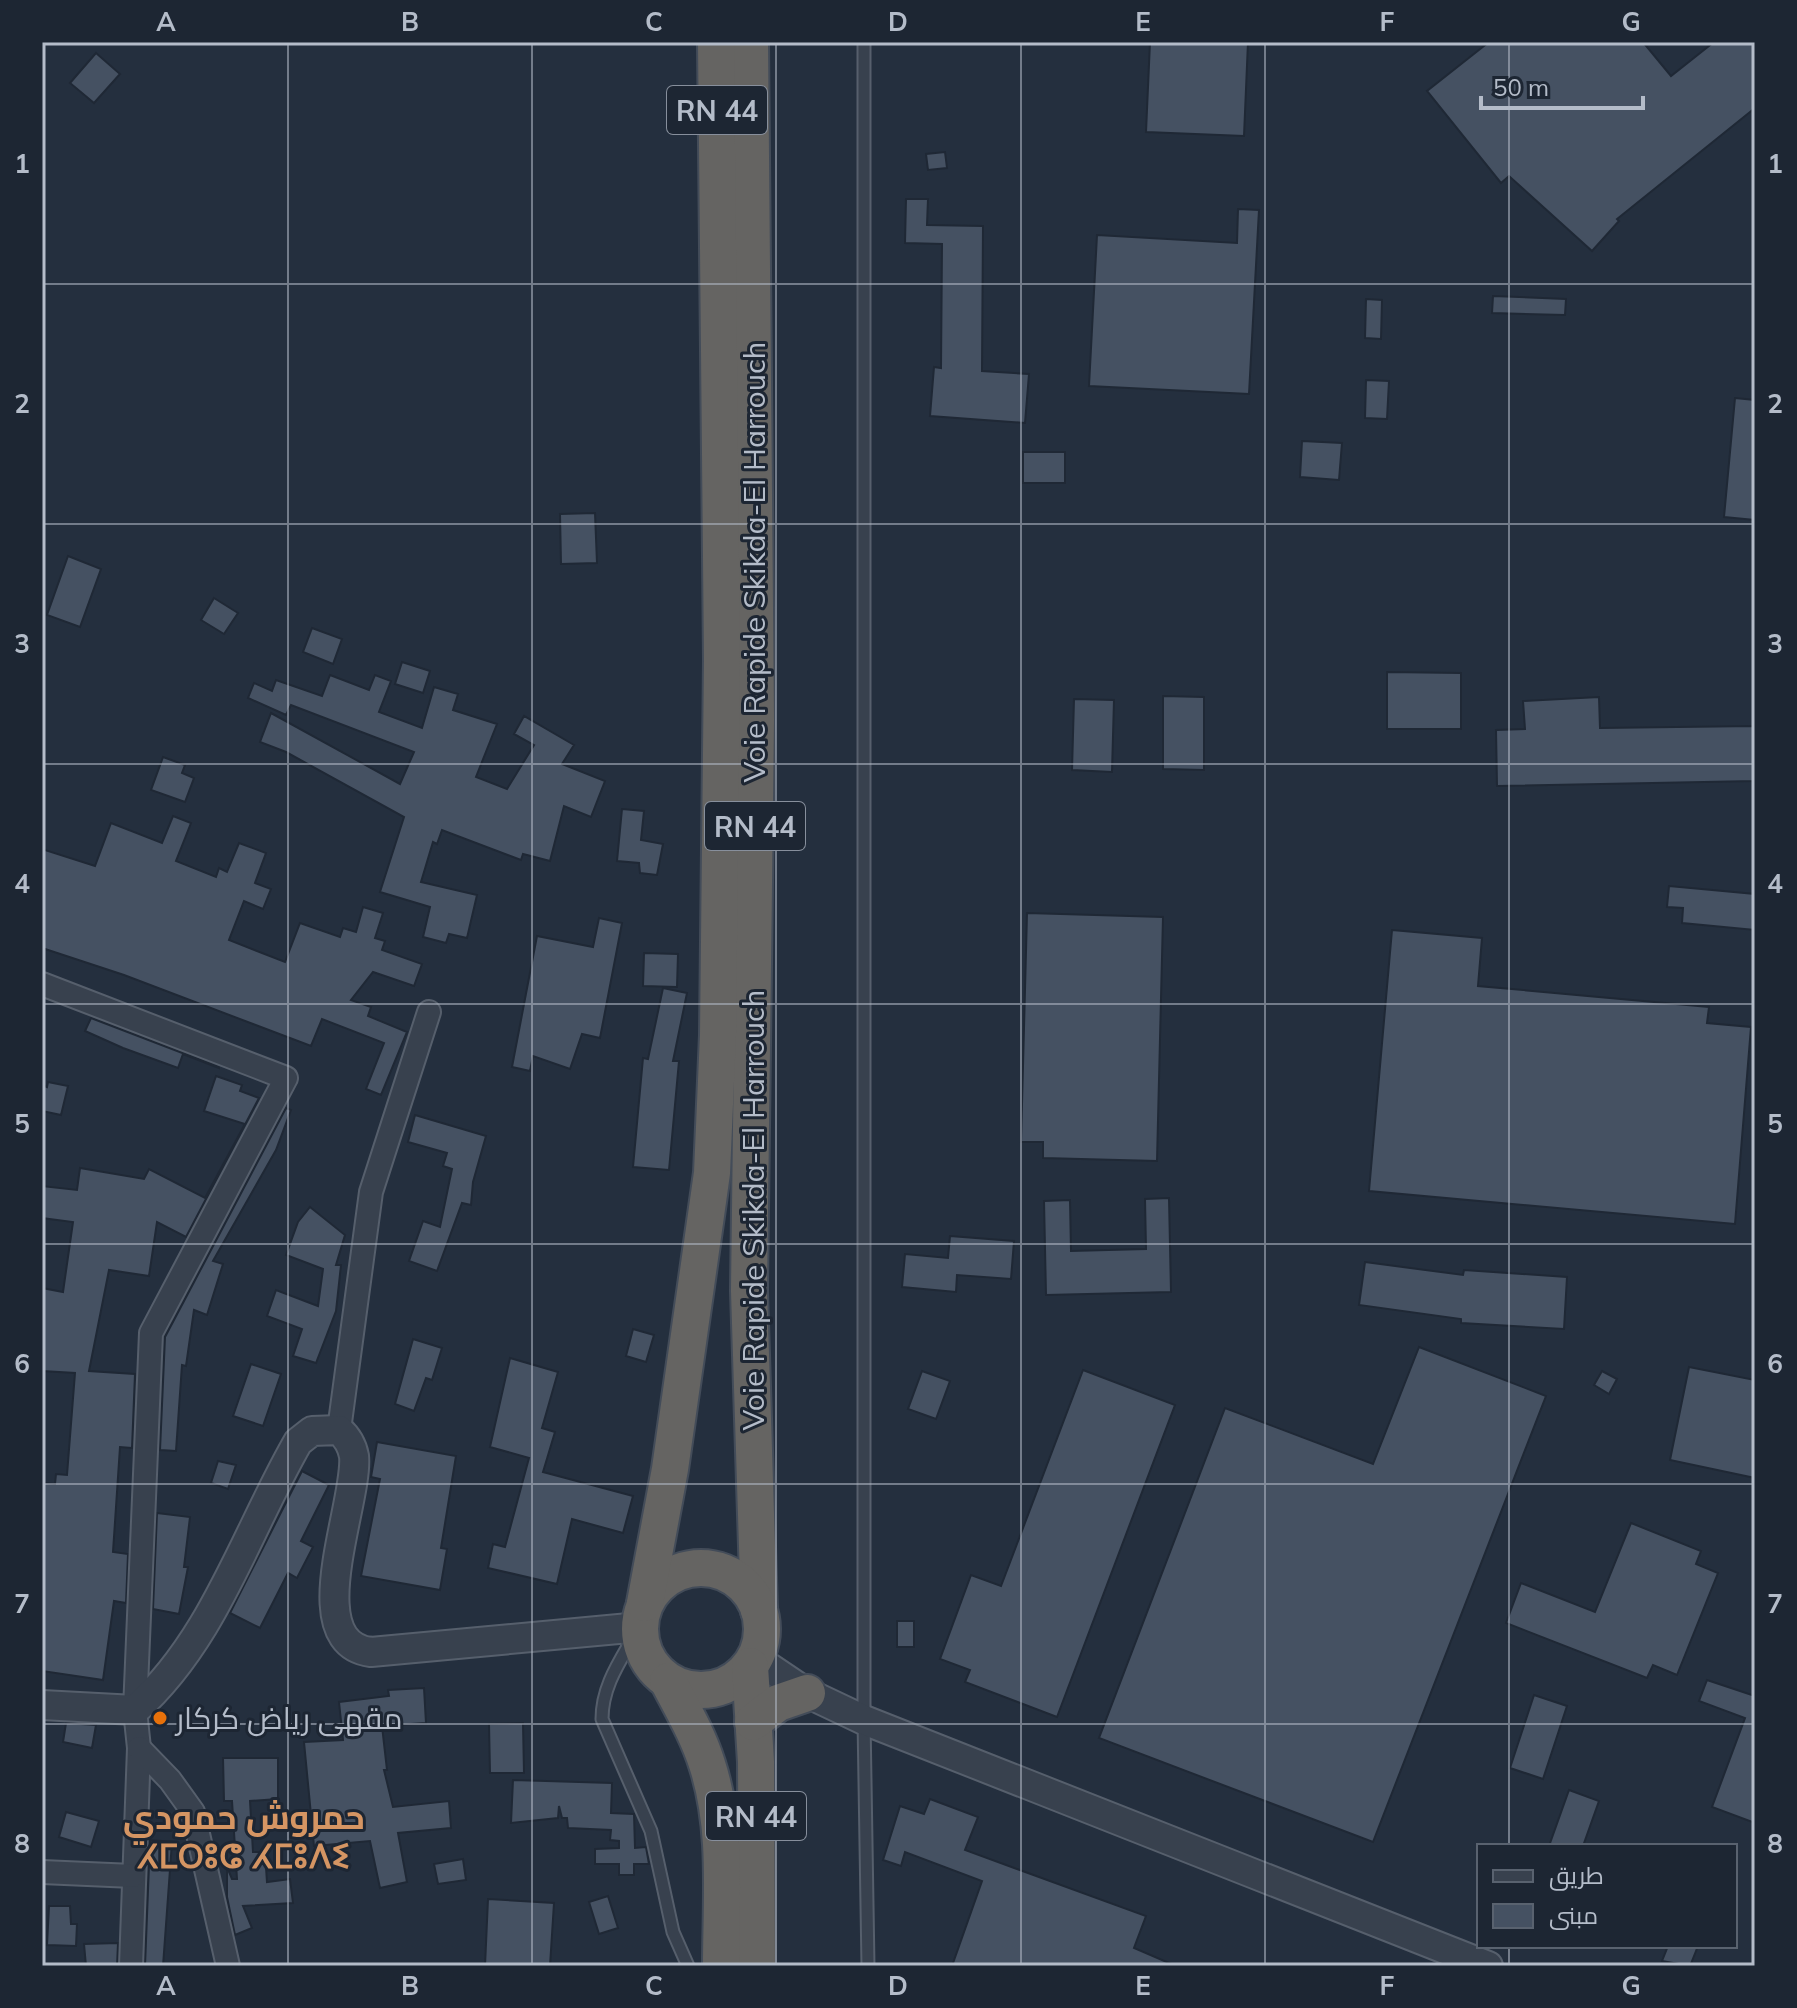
<svg xmlns="http://www.w3.org/2000/svg" width="1797" height="2008" viewBox="0 0 1797 2008" font-family="Mulish,Cairo,'Noto Sans Tifinagh',sans-serif">
	<style>
		.building { fill: #455162; stroke: #1f2835; stroke-width: 2 }
		.lines { fill: none; stroke-linecap: round; stroke-linejoin: round }
		.service-casing { stroke: #565f6c; stroke-width: 15 }
		.minor-casing { stroke: #565f6c; stroke-width: 26 }
		.tertiary-casing { stroke: #565f6c; stroke-width: 32 }
		.trunk-casing { stroke: #434c59; stroke-width: 40 }
		.service { stroke: #38414e; stroke-width: 11 }
		.minor { stroke: #38414e; stroke-width: 22 }
		.tertiary { stroke: #38414e; stroke-width: 28 }
		.trunk { stroke: #656462; stroke-width: 36 }
		.grid { fill: none; stroke: #b4bcc9; stroke-width: 2; stroke-opacity: 0.55 }
		.food-dot { fill: #e8710a; stroke: #1d2633; stroke-width: 3 }
		.labels { text-anchor: middle; dominant-baseline: central; stroke-width: 6; stroke-linejoin: round; paint-order: stroke }
		.shield { fill: #1d2633; stroke: #878f9c; stroke-width: 2 }
		.shield-label { font-size: 28px; font-weight: bold; fill: #b4bcc9 }
		.street-label { font-size: 30px; fill: #b4bcc9; stroke: #1d2633 }
		.poi-label { font-size: 30px; fill: #b4bcc9; stroke: #1d2633; text-anchor: start }
		.quarter-label { font-size: 34px; font-weight: bold; fill: #d59563; stroke: #1d2633 }
		.neatline { fill: none; stroke: #b4bcc9; stroke-width: 3 }
		.grid-label { font-size: 26px; text-anchor: middle; font-weight: bold; fill: #b4bcc9 }
	</style>
	<rect width="100%" height="100%" fill="#242f3e"/>
	<g class="building">
		<polygon points="1150,42 1248,42 1244,136 1146,132"/>
		<polygon points="1489,42 1643,42 1671,76 1714,42 1755,42 1755,108 1617,219 1619,221 1592,251 1509,176 1501,183 1427,91"/>
		<polygon points="96,53 120,74 94,103 70,83"/>
		<polygon points="945,152 947,168 928,170 926,154"/>
		<polygon points="906,199 928,199 927,225 983,226 982,371 1029,374 1025,423 930,416 934,367 941,368 942,244 905,243"/>
		<polygon points="1238,209 1259,210 1249,394 1089,386 1097,235 1237,243"/>
		<polygon points="1493,296 1566,299 1565,315 1492,313"/>
		<polygon points="1366,299 1382,300 1381,339 1365,338"/>
		<polygon points="1366,380 1389,381 1387,419 1365,418"/>
		<polygon points="1735,398 1755,400 1755,520 1724,517"/>
		<polygon points="1302,441 1342,443 1339,480 1300,477"/>
		<rect x="1023" y="452" width="42" height="31"/>
		<polygon points="595,513 597,563 561,564 560,514"/>
		<polygon points="68,556 101,569 80,627 47,615"/>
		<polygon points="214,598 238,613 224,634 201,620"/>
		<polygon points="312,628 342,639 333,664 303,652"/>
		<polygon points="402,662 430,671 423,693 395,684"/>
		<polygon points="1387,672 1461,673 1461,729 1387,729"/>
		<polygon points="330,675 369,690 375,675 391,681 379,712 422,728 434,687 458,694 453,710 497,724 476,777 507,789 534,745 514,734 524,716 574,745 562,764 605,781 591,817 564,806 550,861 523,854 521,860 442,830 437,844 433,842 421,882 477,895 467,938 449,934 446,943 423,937 430,907 380,892 404,817 286,752 260,742 271,713 400,784 414,752 291,705 286,715 248,698 254,683 272,691 276,680 322,696"/>
		<polygon points="1163,696 1204,697 1204,770 1163,769"/>
		<polygon points="1599,697 1600,728 1755,726 1755,781 1497,786 1496,730 1525,729 1523,701"/>
		<polygon points="1074,699 1114,700 1112,772 1072,770"/>
		<polygon points="163,757 185,765 182,773 194,778 185,802 151,790"/>
		<polygon points="622,809 644,811 641,840 663,844 657,875 640,873 639,863 617,861"/>
		<polygon points="173,816 191,823 176,861 216,877 219,868 227,872 239,843 266,853 255,883 271,889 263,909 244,901 229,940 285,962 300,923 340,937 343,928 356,932 363,907 383,913 375,938 385,941 382,950 422,964 414,986 373,972 351,1000 371,1007 368,1016 407,1032 381,1095 366,1089 384,1043 322,1019 311,1046 124,975 42,948 42,849 95,866 111,823 162,843"/>
		<polygon points="1669,886 1755,894 1755,930 1682,923 1683,908 1667,907"/>
		<polygon points="1027,913 1163,917 1157,1161 1043,1158 1043,1142 1021,1142"/>
		<polygon points="599,918 622,923 600,1038 582,1034 570,1069 533,1056 530,1071 512,1067 537,936 593,947"/>
		<polygon points="1392,930 1482,938 1478,986 1709,1007 1707,1023 1751,1027 1735,1224 1369,1191"/>
		<polygon points="644,953 678,954 677,987 643,986"/>
		<polygon points="663,988 687,993 673,1061 679,1061 669,1170 633,1167 643,1058 648,1059"/>
		<polygon points="91,1018 219,1067 219,1068 183,1054 178,1068 123,1048 85,1031"/>
		<polygon points="216,1076 242,1085 240,1091 259,1098 186,1237 157,1222 149,1276 109,1270 89,1371 135,1374 132,1448 120,1447 113,1552 128,1554 126,1603 114,1601 103,1680 42,1671 42,1483 55,1484 56,1474 67,1475 75,1373 42,1371 42,1288 63,1292 73,1222 42,1218 42,1186 77,1190 80,1168 144,1179 149,1169 205,1198 245,1124 204,1111"/>
		<polygon points="48,1082 68,1086 61,1115 42,1111 42,1085 47,1087"/>
		<polygon points="286,1108 291,1110 276,1150 213,1261 223,1264 207,1315 194,1310 186,1366 182,1365 176,1451 160,1450 165,1337"/>
		<polygon points="415,1115 486,1136 473,1182 471,1205 462,1203 437,1271 409,1261 423,1221 440,1227 452,1169 443,1166 447,1153 408,1142"/>
		<polygon points="1169,1198 1171,1292 1046,1295 1044,1201 1070,1200 1071,1251 1146,1249 1145,1199"/>
		<polygon points="310,1207 345,1235 336,1265 341,1265 336,1311 316,1363 293,1356 302,1329 267,1316 276,1290 318,1306 323,1269 286,1255 298,1222"/>
		<polygon points="950,1236 1014,1241 1011,1279 957,1275 956,1292 902,1287 905,1254 948,1258"/>
		<polygon points="1365,1262 1463,1275 1464,1270 1567,1277 1564,1329 1461,1323 1461,1319 1359,1305"/>
		<polygon points="633,1329 654,1335 646,1362 626,1356"/>
		<polygon points="413,1339 442,1348 432,1380 426,1378 414,1411 395,1404"/>
		<polygon points="1419,1347 1546,1396 1373,1842 1099,1738 1225,1408 1373,1464"/>
		<polygon points="510,1358 558,1372 542,1428 555,1432 543,1472 633,1496 623,1533 572,1519 557,1584 488,1568 493,1544 505,1547 529,1458 490,1447"/>
		<polygon points="251,1364 281,1374 263,1426 233,1416"/>
		<polygon points="1689,1367 1755,1380 1755,1478 1670,1460"/>
		<polygon points="1083,1370 1175,1405 1057,1717 965,1682 970,1670 940,1659 971,1575 1001,1586"/>
		<polygon points="922,1371 950,1381 936,1419 908,1409"/>
		<polygon points="1602,1371 1617,1379 1609,1394 1594,1385"/>
		<polygon points="377,1442 456,1456 441,1548 447,1549 440,1590 361,1576 380,1479 371,1477"/>
		<polygon points="218,1461 236,1465 228,1489 211,1483"/>
		<polygon points="302,1471 329,1485 301,1541 313,1547 297,1578 288,1573 260,1628 230,1613"/>
		<polygon points="157,1513 190,1517 184,1567 188,1567 179,1614 153,1609"/>
		<polygon points="1631,1523 1701,1551 1696,1564 1718,1573 1677,1675 1653,1665 1647,1678 1506,1623 1521,1583 1595,1612"/>
		<rect x="897" y="1621" width="17" height="26"/>
		<polygon points="1707,1680 1755,1696 1755,1823 1712,1807 1745,1718 1699,1701"/>
		<polygon points="424,1688 426,1723 382,1726 387,1770 384,1770 393,1807 449,1801 451,1828 398,1833 407,1882 380,1888 370,1841 314,1846 304,1742 343,1740 339,1702 389,1696 388,1690"/>
		<polygon points="1534,1695 1567,1706 1543,1779 1510,1768"/>
		<polygon points="66,1723 96,1725 92,1748 63,1742"/>
		<polygon points="523,1723 524,1773 490,1773 489,1724"/>
		<polygon points="223,1758 278,1758 278,1799 250,1801 253,1852 265,1852 267,1882 290,1879 293,1903 243,1906 252,1928 235,1935 227,1897 227,1867 232,1879 237,1879 232,1801 224,1801"/>
		<polygon points="513,1780 612,1783 611,1813 634,1814 635,1848 646,1847 649,1864 634,1864 634,1875 619,1875 619,1864 595,1864 595,1849 619,1848 619,1841 610,1840 611,1830 568,1828 567,1818 562,1818 559,1806 558,1818 511,1823"/>
		<polygon points="1569,1790 1599,1801 1583,1846 1549,1846"/>
		<polygon points="930,1799 978,1817 965,1850 1146,1916 1134,1948 1176,1966 952,1966 982,1881 905,1852 901,1866 883,1860 900,1806 924,1814"/>
		<polygon points="66,1812 99,1821 91,1847 59,1837"/>
		<polygon points="150,1840 172,1842 163,1966 145,1966"/>
		<polygon points="463,1859 466,1880 438,1884 434,1864"/>
		<polygon points="608,1896 618,1928 599,1934 589,1902"/>
		<polygon points="488,1899 554,1903 550,1966 485,1966"/>
		<polygon points="49,1906 70,1906 71,1924 77,1924 76,1946 47,1945"/>
		<polygon points="118,1943 117,1966 86,1966 84,1944"/>
		<polygon points="1668,1946 1698,1946 1690,1966 1662,1961"/>
	</g>
	<g class="lines">
		<defs>
			<g id="service">
				<polyline points="864,42 864,1720 868,1966"/>
				<path d="M637,1631C621,1660 602,1685 602,1719L651,1831L673,1932L688,1966"/>
			</g>
			<g id="minor">
				<polyline points="42,984 286,1078 151,1333 135,1710 139,1748 131,1966"/>
				<polyline points="339,1430 371,1192 429,1012"/>
				<polyline points="139,1748 170,1780 193,1812 228,1966"/>
				<polyline points="42,1872 133,1876"/>
			</g>
			<g id="tertiary">
				<polyline points="755,1658 807,1693 864,1720 1488,1966"/>
				<path d="M42,1705L135,1710C214,1640 246,1532 298,1442L312,1431L339,1430C347,1437 352,1445 354,1456C359,1501 297,1643 371,1652L640,1627"/>
			</g>
			<g id="trunk">
				<polyline points="750,42 756,720 749,1291 759,1610"/>
				<circle cx="701" cy="1629" r="61"/>
				<polyline points="645,1603 670,1469 712,1173 718,1035 722,660 716,42"/>
				<polyline points="750,1666 756,1762 757,1966"/>
				<path d="M668,1681C682,1708 698,1735 707,1764C728,1828 721,1900 721,1966"/>
				<polyline points="753,1722 778,1703 807,1693"/>
			</g>
		</defs>
		<use href="#service" class="service-casing"/>
		<use href="#minor" class="minor-casing"/>
		<use href="#tertiary" class="tertiary-casing"/>
		<use href="#trunk" class="trunk-casing"/>
		<use href="#service" class="service"/>
		<use href="#minor" class="minor"/>
		<use href="#tertiary" class="tertiary"/>
		<use href="#trunk" class="trunk"/>
	</g>
	<path class="grid" d="M288,42V1966M532,42V1966M776,42V1966M1021,42V1966M1265,42V1966M1509,42V1846M42,284H1755M42,524H1755M42,764H1755M42,1004H1755M42,1244H1755M42,1484H1755M42,1724H1755M1509,1946V1966"/>
	<circle class="food-dot" cx="160" cy="1718" r="8"/>
	<g class="labels">
		<g class="shield">
			<rect x="667" y="86" width="100" height="48" rx="6"/>
			<rect x="705" y="802" width="100" height="48" rx="6"/>
			<rect x="706" y="1792" width="100" height="48" rx="6"/>
		</g>
		<g class="shield-label">
			<text x="717" y="110">RN 44</text>
			<text x="755" y="826">RN 44</text>
			<text x="756" y="1816">RN 44</text>
		</g>
		<g class="street-label">
			<text transform="translate(754 562) rotate(-90)">Voie Rapide Skikda-El Harrouch</text>
			<text transform="translate(753 1210) rotate(-90)">Voie Rapide Skikda-El Harrouch</text>
		</g>
		<g class="poi-label">
			<text x="176" y="1718">مقهى رياض كركار</text>
		</g>
		<g class="quarter-label">
			<text x="244" y="1816">حمروش حمودي<tspan x="244" dy="39">ⵃⵎⵔⵓⵛ ⵃⵎⵓⴷⵉ</tspan></text>
		</g>
	</g>
	<rect width="1797" height="2008" fill="none" stroke="#1d2633" stroke-width="88"/>
	<rect x="1477" y="1844" width="260" height="104" fill="#1d2633" stroke="#59626f" stroke-width="2"/>
	<rect x="1493" y="1870" width="40" height="12" fill="#38414e" stroke="#59626f" stroke-width="2"/>
	<text x="1549" y="1884" font-size="24" fill="#b4bcc9">طريق</text>
	<rect x="1493" y="1904" width="40" height="24" fill="#455162" stroke="#59626f" stroke-width="2"/>
	<text x="1549" y="1924" font-size="24" fill="#b4bcc9">مبنى</text>
	<path d="M1481 96v12h162v-12" fill="none" stroke="#b4bcc9" stroke-width="4"/>
	<text x="1493" y="96" font-size="24" fill="#b4bcc9" stroke="#1d2633" stroke-width="6" paint-order="stroke">50 m</text>
	<rect x="44" y="44" width="1709" height="1920" class="neatline"/>
	<g class="grid-label">
		<text x="166" y="31">A</text>
		<text x="410" y="31">B</text>
		<text x="654" y="31">C</text>
		<text x="898" y="31">D</text>
		<text x="1143" y="31">E</text>
		<text x="1387" y="31">F</text>
		<text x="1631" y="31">G</text>
		<text x="22" y="173">1</text>
		<text x="1775" y="173">1</text>
		<text x="22" y="413">2</text>
		<text x="1775" y="413">2</text>
		<text x="22" y="653">3</text>
		<text x="1775" y="653">3</text>
		<text x="22" y="893">4</text>
		<text x="1775" y="893">4</text>
		<text x="22" y="1133">5</text>
		<text x="1775" y="1133">5</text>
		<text x="22" y="1373">6</text>
		<text x="1775" y="1373">6</text>
		<text x="22" y="1613">7</text>
		<text x="1775" y="1613">7</text>
		<text x="22" y="1853">8</text>
		<text x="1775" y="1853">8</text>
		<text x="166" y="1995">A</text>
		<text x="410" y="1995">B</text>
		<text x="654" y="1995">C</text>
		<text x="898" y="1995">D</text>
		<text x="1143" y="1995">E</text>
		<text x="1387" y="1995">F</text>
		<text x="1631" y="1995">G</text>
	</g>
</svg>
